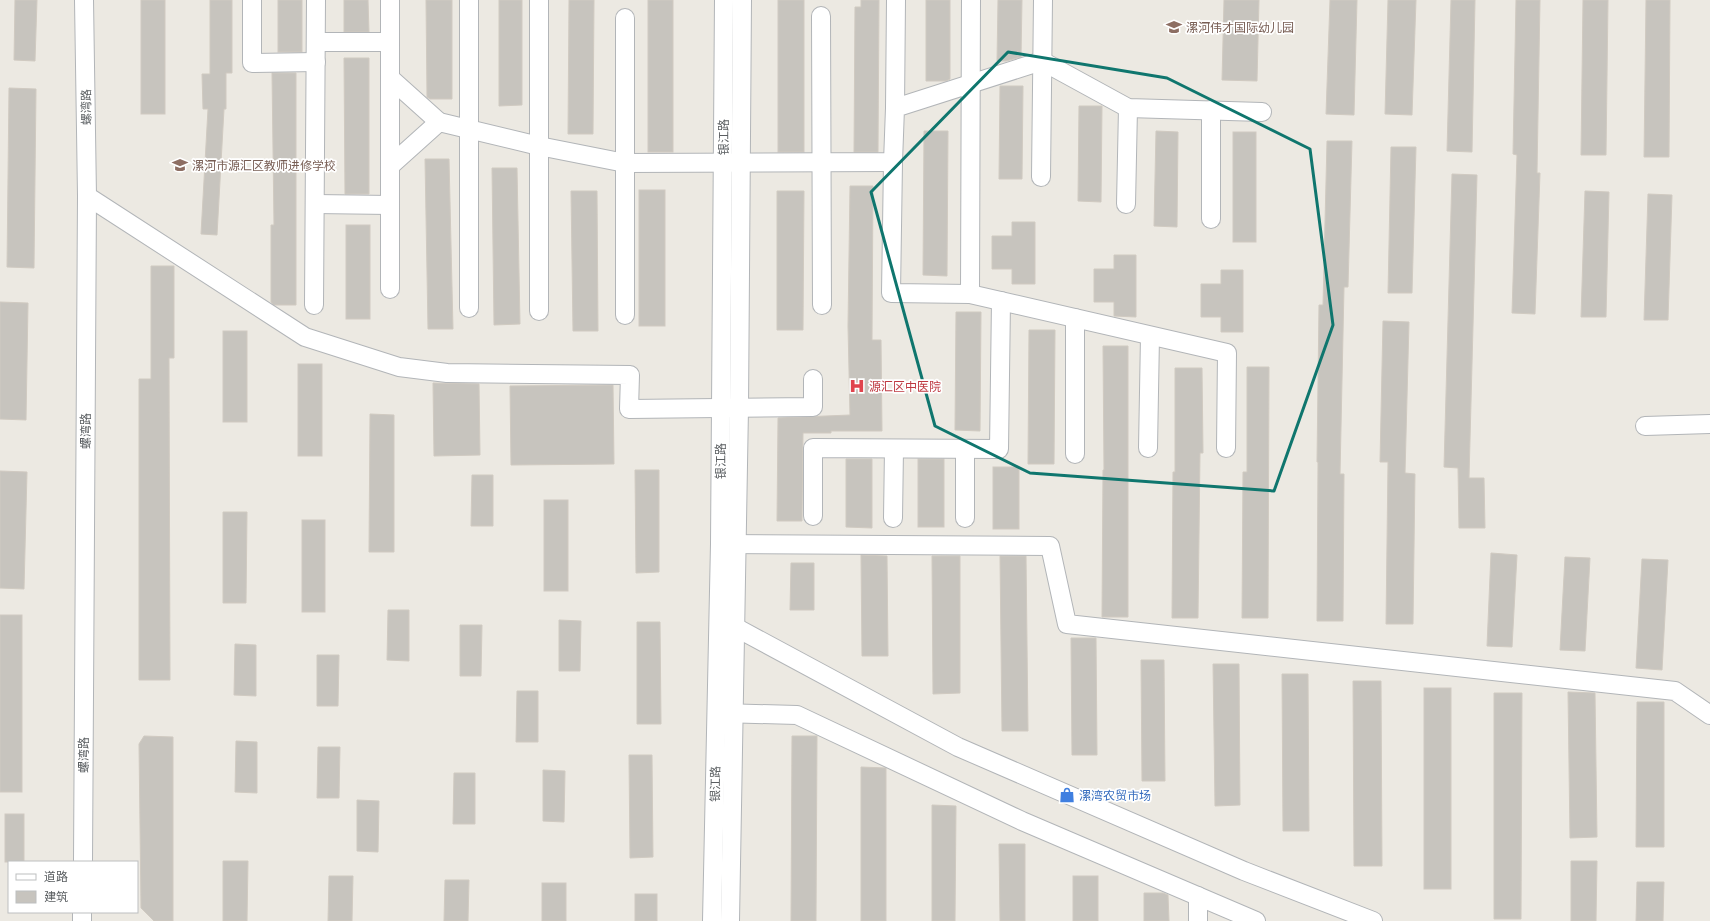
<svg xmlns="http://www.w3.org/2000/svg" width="1710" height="921" viewBox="0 0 1710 921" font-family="'Open Sans','Noto Sans SC',sans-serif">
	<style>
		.building { fill: #c7c4be; stroke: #d0cac1 }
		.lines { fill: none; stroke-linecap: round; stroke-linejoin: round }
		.minor-casing { stroke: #b2b5b8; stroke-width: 20 }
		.minor { stroke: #fff; stroke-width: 18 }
		.marked { fill: none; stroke: #0f766e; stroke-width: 3; stroke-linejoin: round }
		.labels { text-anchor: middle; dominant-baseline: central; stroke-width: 3.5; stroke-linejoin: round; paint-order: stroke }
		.education-label { font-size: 12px; fill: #785e54; stroke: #fff; text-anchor: start }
		.street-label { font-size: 12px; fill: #5a5e61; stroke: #fff }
		.health-label { font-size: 12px; fill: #be3a42; stroke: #fff; text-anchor: start }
		.shop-label { font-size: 12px; fill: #366cbe; stroke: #fff; text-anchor: start }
	</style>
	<rect width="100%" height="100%" fill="#ece9e2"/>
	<g class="building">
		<polygon points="15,0 37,0 35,61 14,60"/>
		<rect x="141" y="0" width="24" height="114"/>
		<polygon points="210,0 232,0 232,73 226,73 226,109 224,109 217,235 201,234 208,109 203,109 202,74 210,74"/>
		<rect x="278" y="0" width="24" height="52"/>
		<polygon points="344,0 368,0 369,32 344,32"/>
		<polygon points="426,0 452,0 452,99 430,99 427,97"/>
		<polygon points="499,0 522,0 522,105 499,106"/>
		<polygon points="569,0 594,0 593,134 568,134"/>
		<rect x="648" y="0" width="25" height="152"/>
		<rect x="778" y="0" width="26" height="152"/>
		<polygon points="861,0 879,0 878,152 854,152 855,7 861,7"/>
		<polygon points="926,0 950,0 950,79 946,81 926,81"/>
		<polygon points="998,0 1022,0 1021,57 1006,61 997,61"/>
		<polygon points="1224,0 1259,0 1257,81 1222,80"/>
		<polygon points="1330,0 1357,0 1354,115 1326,114"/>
		<polygon points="1388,0 1416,0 1412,115 1385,114"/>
		<polygon points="1451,0 1475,0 1472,152 1447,151"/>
		<polygon points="1516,0 1540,0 1537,173 1540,173 1535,314 1512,313 1517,155 1513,154"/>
		<polygon points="1583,0 1608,0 1606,155 1581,155"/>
		<polygon points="1646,0 1670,0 1669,157 1644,157"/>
		<polygon points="344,58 369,58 369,194 345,194"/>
		<polygon points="272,73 296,73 296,305 274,305 271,302 271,225 274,225"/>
		<polygon points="1000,86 1023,86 1022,179 999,179"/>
		<polygon points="9,88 36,89 34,268 7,267"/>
		<polygon points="1079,106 1102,106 1101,202 1078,201"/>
		<polygon points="924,131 948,131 947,276 923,275"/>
		<polygon points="1156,131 1178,132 1177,227 1154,226"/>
		<rect x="1233" y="132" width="23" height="110"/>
		<polygon points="1327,141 1352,141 1348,287 1344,287 1340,474 1344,474 1343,621 1317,621 1318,462 1317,462 1319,305 1323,305"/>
		<polygon points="1391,147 1416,147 1412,293 1388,293"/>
		<polygon points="425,159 449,159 453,329 428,329"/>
		<polygon points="492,168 517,168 520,324 494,325"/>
		<polygon points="1452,174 1477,175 1469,478 1484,478 1485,528 1459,528 1458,468 1444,467"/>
		<polygon points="850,186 873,186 872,340 881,340 882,431 831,431 831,433 803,433 802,521 777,521 778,418 850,415 848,326"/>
		<rect x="639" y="190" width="26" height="136"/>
		<polygon points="571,191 597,191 598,331 573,331"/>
		<polygon points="777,191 804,191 803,330 777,330"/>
		<polygon points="1585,191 1609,192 1606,317 1581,317"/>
		<polygon points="1648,194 1672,195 1668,320 1644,320"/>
		<polygon points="1012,222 1035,222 1035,284 1012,284 1012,269 992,269 992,236 1012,236"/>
		<rect x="346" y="225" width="24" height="94"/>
		<polygon points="1114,255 1136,255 1136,317 1114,316 1114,302 1094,302 1094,269 1114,269"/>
		<polygon points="151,266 174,266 174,358 169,358 170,680 139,680 139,379 151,379"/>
		<polygon points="1221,270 1243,270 1243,332 1221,332 1221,317 1201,317 1201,284 1221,284"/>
		<polygon points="0,302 28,303 26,420 0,419"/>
		<polygon points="956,312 981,312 980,431 955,430"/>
		<polygon points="1383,321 1409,322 1405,473 1415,474 1413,624 1386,624 1388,462 1380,462"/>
		<polygon points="1029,330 1055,330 1054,464 1028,464"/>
		<rect x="223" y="331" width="24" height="91"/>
		<polygon points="1103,346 1128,346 1128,617 1102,617 1103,470 1104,470"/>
		<rect x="298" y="364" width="24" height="92"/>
		<polygon points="1247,367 1269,367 1268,618 1242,618 1243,472 1247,472"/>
		<polygon points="1175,368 1202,368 1203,453 1200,453 1198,618 1172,618 1173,472 1175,472"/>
		<polygon points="433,383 479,384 480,455 434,456"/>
		<polygon points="613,385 614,464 511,465 510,386"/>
		<polygon points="370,414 394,415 394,552 369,552"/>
		<polygon points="846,459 872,459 872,528 846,527"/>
		<rect x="918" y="459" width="26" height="68"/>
		<rect x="993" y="467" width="26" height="62"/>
		<polygon points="635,470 659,470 659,572 636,573"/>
		<polygon points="0,471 27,472 24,589 0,588"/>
		<polygon points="472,475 493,475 493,526 471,526"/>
		<rect x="544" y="500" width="24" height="91"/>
		<polygon points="223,512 247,512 246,603 223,603"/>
		<rect x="302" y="520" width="23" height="92"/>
		<polygon points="1491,553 1517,555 1512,647 1487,646"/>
		<polygon points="861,555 887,556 888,656 862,656"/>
		<polygon points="932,556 960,556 960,693 933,694"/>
		<polygon points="1000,556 1026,556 1028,731 1002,731"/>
		<polygon points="1565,557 1590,558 1585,651 1560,650"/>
		<polygon points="1642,559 1668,560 1662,670 1636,668"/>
		<polygon points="791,563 814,563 814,610 790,610"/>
		<polygon points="388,610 409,610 409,661 387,660"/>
		<rect x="0" y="615" width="22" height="177"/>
		<polygon points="559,620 581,621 580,671 559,671"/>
		<polygon points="637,622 660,622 661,724 637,724"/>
		<polygon points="460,625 482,625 481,676 460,676"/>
		<polygon points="1071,638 1096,638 1097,755 1072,755"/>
		<polygon points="235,644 256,645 256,696 234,695"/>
		<polygon points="317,655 339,655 338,706 317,706"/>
		<polygon points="1141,660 1164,660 1165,781 1142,781"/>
		<polygon points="1213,664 1239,664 1240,805 1215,806"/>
		<polygon points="1282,674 1308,674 1309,831 1283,831"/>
		<polygon points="1353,681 1381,681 1382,866 1354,866"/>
		<rect x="1424" y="688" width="27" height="201"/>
		<polygon points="517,691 538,691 538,742 516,742"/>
		<polygon points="1568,692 1595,693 1597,837 1570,838"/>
		<polygon points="1494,693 1522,693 1521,919 1494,919"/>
		<polygon points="1637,702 1664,702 1664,847 1636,847"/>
		<polygon points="144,736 173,737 173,921 154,921 141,908 139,744"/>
		<polygon points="792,736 817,736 816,921 791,921"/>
		<polygon points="236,741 257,742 257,793 235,792"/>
		<polygon points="318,747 340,747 339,798 317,798"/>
		<polygon points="629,755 652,755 653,857 630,858"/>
		<polygon points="861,767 886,768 886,921 861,921"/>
		<polygon points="543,770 565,771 564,822 543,821"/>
		<polygon points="454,773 475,773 475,824 453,824"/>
		<polygon points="357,800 379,801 378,852 357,851"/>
		<polygon points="932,805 956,806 955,921 932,921"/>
		<rect x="5" y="814" width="19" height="48"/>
		<polygon points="999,844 1025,844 1025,921 1000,921"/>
		<polygon points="223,861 248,861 247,921 223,921"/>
		<polygon points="1571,861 1597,861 1596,921 1571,921"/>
		<polygon points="329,876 353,876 352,921 328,921"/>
		<rect x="1073" y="876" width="25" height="45"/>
		<polygon points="445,880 469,880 468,921 444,921"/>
		<polygon points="1637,882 1664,882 1663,921 1636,921"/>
		<rect x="542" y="883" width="24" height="38"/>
		<polygon points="1144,893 1163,893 1168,895 1169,921 1144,921"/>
		<rect x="635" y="894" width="22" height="27"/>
	</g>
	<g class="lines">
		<defs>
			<g id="minor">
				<polyline points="252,0 252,63 316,62"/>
				<polyline points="390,0 390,289"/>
				<polyline points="469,0 469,308"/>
				<polyline points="539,0 539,311"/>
				<polyline points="821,16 822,305"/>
				<polyline points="625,18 625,315"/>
				<polyline points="316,42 390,42"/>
				<polyline points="390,78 439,122"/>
				<polyline points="895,108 896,0"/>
				<polyline points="893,162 891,293 970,294 1227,353 1226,448"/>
				<polyline points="390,166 439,122 539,146 625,163 893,162 895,108 1042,61 1128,108 1262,112"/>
				<polyline points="1041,177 1043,0"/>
				<polyline points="87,196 305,337 399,367 447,373 630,375 629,409 813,407 813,379"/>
				<polyline points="315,204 390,205"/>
				<polyline points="1126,204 1128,108"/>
				<polyline points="1211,219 1211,110"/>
				<polyline points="970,294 971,0"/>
				<polyline points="314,305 316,0"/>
				<polyline points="1645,426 1710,424"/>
				<polyline points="1148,448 1150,336"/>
				<polyline points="1075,454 1075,318"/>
				<polyline points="813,516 813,448 999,449 1001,301"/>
				<polyline points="893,518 894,449"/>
				<polyline points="965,518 965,449"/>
				<polyline points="720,544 1050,546 1067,624 1675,691 1710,715"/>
				<polyline points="735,627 958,747 1244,871 1373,921"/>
				<polyline points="721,713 797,715 1022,821 1256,921"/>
				<polyline points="83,862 87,196 84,0"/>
				<polyline points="1198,896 1198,921"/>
				<polyline points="82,921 82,912"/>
				<polyline points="712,921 720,544 724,0"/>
				<polyline points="730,921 739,408 742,0"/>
			</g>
		</defs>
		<use href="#minor" class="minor-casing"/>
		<use href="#minor" class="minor"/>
	</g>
	<path class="marked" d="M1008,52L1167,78L1310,149L1333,325L1274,491L1030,473L935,426L871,192Z"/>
	<defs>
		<symbol id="school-bare" viewBox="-9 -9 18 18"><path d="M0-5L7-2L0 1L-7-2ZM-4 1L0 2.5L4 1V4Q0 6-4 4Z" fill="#8d6e63" stroke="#fff" stroke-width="2.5" paint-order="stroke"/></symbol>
		<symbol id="hospital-bare" viewBox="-9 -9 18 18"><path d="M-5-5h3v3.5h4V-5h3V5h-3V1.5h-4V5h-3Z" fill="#e0444e" stroke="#fff" stroke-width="2.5" paint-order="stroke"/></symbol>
		<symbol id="shop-bare" viewBox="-9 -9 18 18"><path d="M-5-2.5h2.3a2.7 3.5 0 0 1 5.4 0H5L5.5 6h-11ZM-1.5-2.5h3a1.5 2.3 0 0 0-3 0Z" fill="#3f7fe0" stroke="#fff" stroke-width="2.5" paint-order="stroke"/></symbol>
	</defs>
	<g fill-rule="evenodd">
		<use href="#school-bare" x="1163" y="16" width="22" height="22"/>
		<use href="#school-bare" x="169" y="154" width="22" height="22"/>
		<use href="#hospital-bare" x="846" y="375" width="22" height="22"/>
		<use href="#shop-bare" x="1056" y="784" width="22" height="22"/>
	</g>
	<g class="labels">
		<g class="education-label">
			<text x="1186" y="27">漯河伟才国际幼儿园</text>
			<text x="192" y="165">漯河市源汇区教师进修学校</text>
		</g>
		<g class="street-label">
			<text transform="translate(86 107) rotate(-91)">螺湾路</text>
			<text transform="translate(723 137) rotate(-90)">银江路</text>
			<text transform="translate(85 431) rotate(-90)">螺湾路</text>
			<text transform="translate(720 461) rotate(-90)">银江路</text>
			<text transform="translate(83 755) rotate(-90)">螺湾路</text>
			<text transform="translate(715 784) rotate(-89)">银江路</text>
		</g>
		<g class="health-label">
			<text x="869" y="386">源汇区中医院</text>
		</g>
		<g class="shop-label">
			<text x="1079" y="795">漯湾农贸市场</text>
		</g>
	</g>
	<rect x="8" y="861" width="130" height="52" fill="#ffffff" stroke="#bdbfc0"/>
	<rect x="16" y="874" width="20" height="6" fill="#ffffff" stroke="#bdbfc0"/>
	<text x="44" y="881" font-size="12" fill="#5a5e61">道路</text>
	<rect x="16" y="891" width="20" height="12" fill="#c7c4be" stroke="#bdbfc0"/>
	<text x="44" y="901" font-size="12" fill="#5a5e61">建筑</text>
</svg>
